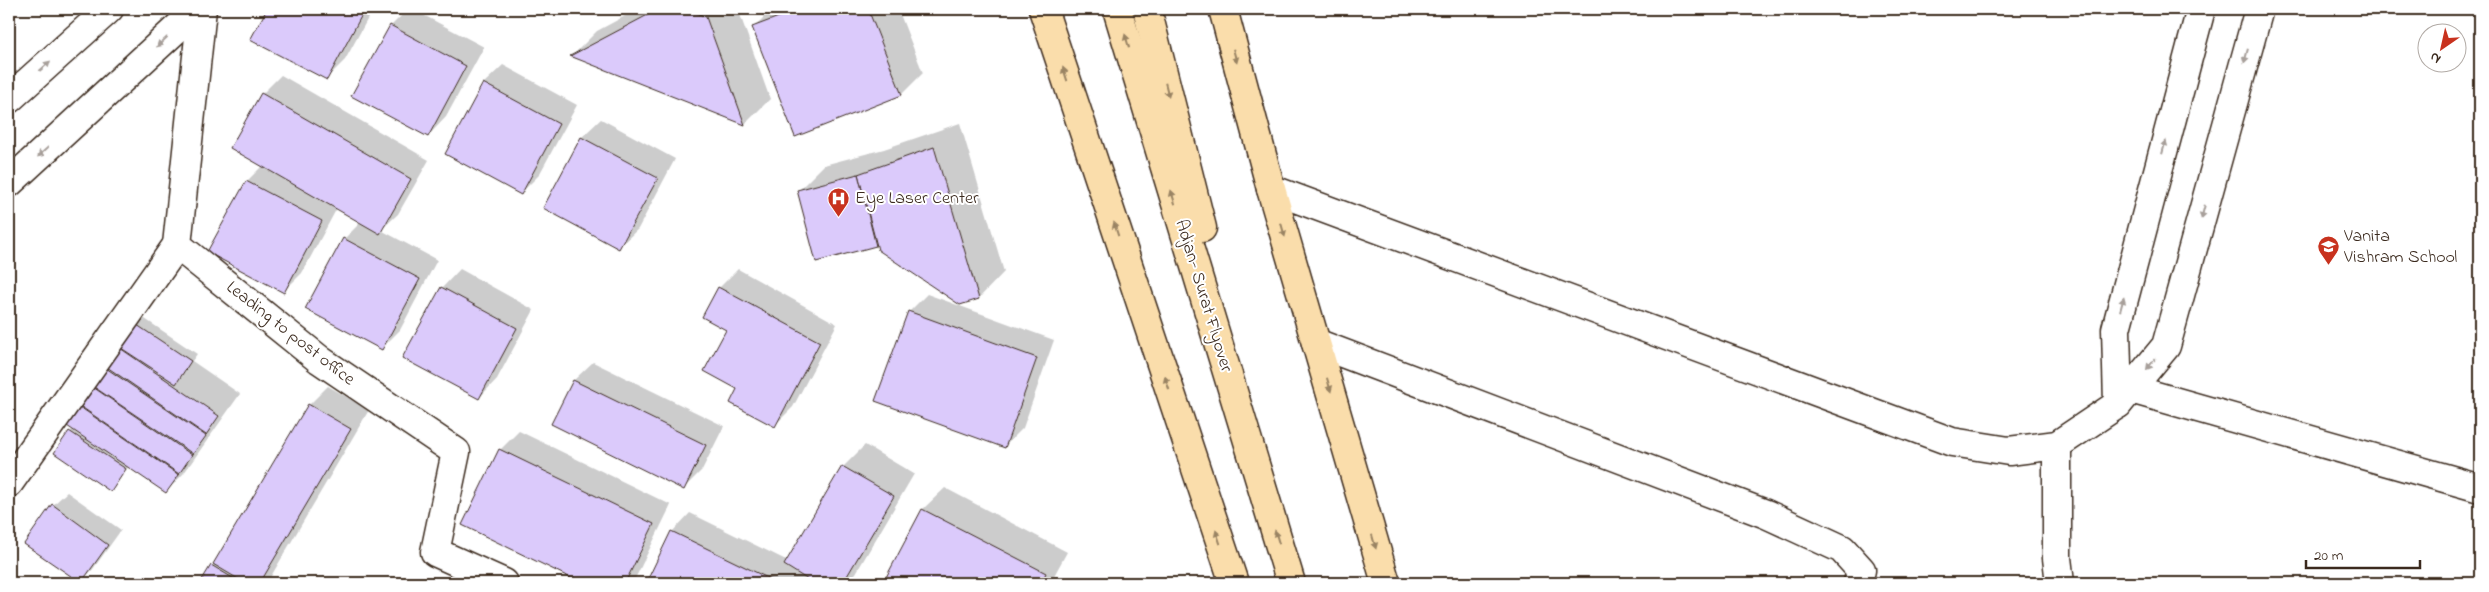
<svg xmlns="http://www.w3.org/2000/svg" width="2489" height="592" viewBox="0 0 2489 592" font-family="'Indie Flower',sans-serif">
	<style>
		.shadow { fill: #0003 }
		.building { fill: #dbcafb; stroke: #3b2a1e }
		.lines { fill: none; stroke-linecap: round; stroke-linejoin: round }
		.minor-casing { stroke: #3b2a1e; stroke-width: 31 }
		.tertiary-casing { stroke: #3b2a1e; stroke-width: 31 }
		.trunk-casing { stroke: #3b2a1e; stroke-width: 31 }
		.minor { stroke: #fff; stroke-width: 28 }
		.tertiary { stroke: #fff; stroke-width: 28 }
		.trunk { stroke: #faddab; stroke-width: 28 }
		.oneway { fill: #9a8464 }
		.oneway2 { fill: #a79f9a }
		.labels { text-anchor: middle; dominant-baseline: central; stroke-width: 4; stroke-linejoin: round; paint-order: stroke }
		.poi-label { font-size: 18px; fill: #3b2a1e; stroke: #fff; text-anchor: start }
		.street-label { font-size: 18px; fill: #3b2a1e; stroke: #fff }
	</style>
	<rect width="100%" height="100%" fill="#fff"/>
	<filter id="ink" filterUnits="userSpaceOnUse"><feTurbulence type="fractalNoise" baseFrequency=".02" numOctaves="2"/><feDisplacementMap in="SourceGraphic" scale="10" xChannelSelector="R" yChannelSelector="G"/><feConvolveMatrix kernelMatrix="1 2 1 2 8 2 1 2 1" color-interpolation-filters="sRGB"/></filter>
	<g filter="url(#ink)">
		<g class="shadow">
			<polygon points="268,9 373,9 345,60 326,79 252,39"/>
			<polygon points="408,9 412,9 484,47 446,117 428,136 391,26"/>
			<polygon points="638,9 738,9 770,99 745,124 573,55 597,31"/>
			<polygon points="772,9 898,9 923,73 902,94 753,28"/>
			<polygon points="503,65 577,105 539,175 521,193 447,154 484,83"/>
			<polygon points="281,75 429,160 398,214 381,230 437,260 400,330 381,349 344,239 361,222 337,208 302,273 284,291 209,251 247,181 263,165 262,94"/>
			<polygon points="601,119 675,159 638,229 619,247 545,208 582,137"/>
			<polygon points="960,123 1004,272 979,298 877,244 817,260 799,190 824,165 884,149"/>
			<polygon points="460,269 534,310 497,379 479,398 442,288"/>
			<polygon points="738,269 837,324 793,407 774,426 739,389 728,330 704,317 719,288"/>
			<polygon points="927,294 1054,340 1023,428 1004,447 909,312"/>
			<polygon points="142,317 197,354 192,361 240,394 184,473 166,492 129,466 110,490 70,432 73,429 66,423"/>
			<polygon points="593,362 724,426 702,470 684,488 553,424 574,380"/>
			<polygon points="328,386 369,410 267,583 202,583 309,405"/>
			<polygon points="519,431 671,505 633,583 584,583 464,525 500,450"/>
			<polygon points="865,445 914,474 856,573 846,583 647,583 672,532 690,513 788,561 843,467"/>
			<polygon points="945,488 1067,552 1050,583 885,583 923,509"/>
			<polygon points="67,492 121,530 93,569 80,583 25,544 53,505"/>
			<polygon points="422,575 441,583 413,583"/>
		</g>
		<g class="building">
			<polygon points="267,9 365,9 327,80 250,40"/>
			<polygon points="421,9 441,9 422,12"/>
			<polygon points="659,9 688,9 706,17 745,125 570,56"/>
			<polygon points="800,9 868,9 902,95 795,137 752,27"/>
			<polygon points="390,25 466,66 428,137 351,96"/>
			<polygon points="483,83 559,124 521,195 445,154"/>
			<polygon points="261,93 411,179 380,234 230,148"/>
			<polygon points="581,137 658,178 619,249 543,208"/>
			<polygon points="934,147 979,299 960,305 878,250 858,174"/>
			<polygon points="858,174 876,246 816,262 797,190"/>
			<polygon points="246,181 322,221 284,293 207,252"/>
			<polygon points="343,238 420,279 382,350 305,309"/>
			<polygon points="441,287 517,328 479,399 402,358"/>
			<polygon points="718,287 820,342 775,427 730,403 737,389 704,371 726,330 702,317"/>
			<polygon points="908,311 1037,358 1005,448 875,401"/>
			<polygon points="134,323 191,361 176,384 118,346"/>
			<polygon points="117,346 219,416 206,435 104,365"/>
			<polygon points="103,366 206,436 193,454 91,385"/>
			<polygon points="573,380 706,445 684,490 551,424"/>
			<polygon points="90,385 192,455 179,474 77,404"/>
			<polygon points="308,404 351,429 260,583 245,583 213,564"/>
			<polygon points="77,405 179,475 166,493 64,424"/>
			<polygon points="69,431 126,469 111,492 54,453"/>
			<polygon points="499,449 654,524 625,583 581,583 462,525"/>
			<polygon points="842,466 894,496 843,583 813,583 784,565"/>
			<polygon points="52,504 108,545 81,583 24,544"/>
			<polygon points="922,509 1046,573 1041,583 883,583"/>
			<polygon points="671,531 778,583 646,583"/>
			<polygon points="211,565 241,583 200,583"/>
		</g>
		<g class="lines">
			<defs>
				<g id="minor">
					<polyline points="202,9 177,245 320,360 456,452 435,552 504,583"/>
					<polyline points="1271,189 1952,442 2009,451 2057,445 2118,404 2166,346 2259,9"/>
					<polyline points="1316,343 1766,514 1842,549 1861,570 1858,583"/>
					<polyline points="2131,389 2480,488"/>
					<polyline points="2118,404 2116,329 2201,9"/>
					<polyline points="2057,445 2057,558 2060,583"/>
					<polyline points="9,483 177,245"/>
				</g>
				<g id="tertiary">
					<polyline points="9,99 109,9"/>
					<polyline points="9,183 198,9"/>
				</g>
				<g id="trunk">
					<polyline points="1043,9 1234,583"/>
					<polyline points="1117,9 1291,583"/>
					<polyline points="1147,9 1202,228"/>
					<polyline points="1223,9 1271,189 1386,583"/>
				</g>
			</defs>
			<use href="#minor" class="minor-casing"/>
			<use href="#tertiary" class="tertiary-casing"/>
			<use href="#trunk" class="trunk-casing"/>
			<use href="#minor" class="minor"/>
			<use href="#tertiary" class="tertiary"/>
			<use href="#trunk" class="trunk"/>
		</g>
		<defs><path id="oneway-solid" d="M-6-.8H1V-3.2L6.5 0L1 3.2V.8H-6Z" transform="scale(1.25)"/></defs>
		<g class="oneway">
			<use href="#oneway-solid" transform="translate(1127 41) rotate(-107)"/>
			<use href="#oneway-solid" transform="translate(1235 56) rotate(75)"/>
			<use href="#oneway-solid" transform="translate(1065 74) rotate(-108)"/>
			<use href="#oneway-solid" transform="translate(1167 90) rotate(76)"/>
			<use href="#oneway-solid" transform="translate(1173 197) rotate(-107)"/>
			<use href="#oneway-solid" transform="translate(1116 229) rotate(-108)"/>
			<use href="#oneway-solid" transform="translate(1283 230) rotate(74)"/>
			<use href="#oneway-solid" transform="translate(1167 383) rotate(-108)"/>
			<use href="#oneway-solid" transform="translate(1329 385) rotate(74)"/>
			<use href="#oneway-solid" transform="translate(1218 537) rotate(-108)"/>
			<use href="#oneway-solid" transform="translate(1277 537) rotate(-107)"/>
			<use href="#oneway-solid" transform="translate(1374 542) rotate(74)"/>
		</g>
		<g class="oneway2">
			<use href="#oneway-solid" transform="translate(162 42) rotate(137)"/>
			<use href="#oneway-solid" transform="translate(2246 56) rotate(105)"/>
			<use href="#oneway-solid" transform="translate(45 66) rotate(-42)"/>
			<use href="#oneway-solid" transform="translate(2164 147) rotate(-75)"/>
			<use href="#oneway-solid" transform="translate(43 152) rotate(137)"/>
			<use href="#oneway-solid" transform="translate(2203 212) rotate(105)"/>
			<use href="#oneway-solid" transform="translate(2122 304) rotate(-75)"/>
			<use href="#oneway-solid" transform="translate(2151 364) rotate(129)"/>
		</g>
	</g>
	<defs>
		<symbol id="hospital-pin" viewBox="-11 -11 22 30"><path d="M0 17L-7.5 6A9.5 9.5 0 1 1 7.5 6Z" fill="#c8321e" stroke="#fff"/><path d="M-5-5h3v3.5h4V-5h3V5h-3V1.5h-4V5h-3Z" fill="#fff"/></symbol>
		<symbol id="school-pin" viewBox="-11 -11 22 30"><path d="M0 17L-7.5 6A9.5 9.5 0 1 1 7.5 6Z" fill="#c8321e" stroke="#fff"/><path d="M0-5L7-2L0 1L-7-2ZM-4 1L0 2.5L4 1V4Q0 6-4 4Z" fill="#fff"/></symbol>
	</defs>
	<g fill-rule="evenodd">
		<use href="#hospital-pin" x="826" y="186" width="25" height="34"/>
		<use href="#school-pin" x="2316" y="234" width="25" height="34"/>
	</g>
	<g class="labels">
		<g class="poi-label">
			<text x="855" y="199">Eye Laser Center</text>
			<text x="2344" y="237">Vanita<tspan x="2344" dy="21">Vishram School</tspan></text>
		</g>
		<g class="street-label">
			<text transform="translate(1203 296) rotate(73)">Adjan- Surat Flyover</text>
			<text transform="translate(290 334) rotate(38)">Leading to post office</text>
		</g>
	</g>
	<rect width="2489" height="592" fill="none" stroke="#fff" stroke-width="30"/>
	<rect x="15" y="15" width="2459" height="562" fill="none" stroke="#3b2a1e" stroke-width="2" filter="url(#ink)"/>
	<g transform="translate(2442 48) rotate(214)"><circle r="24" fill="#ffffff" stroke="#b1aaa5"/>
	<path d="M0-4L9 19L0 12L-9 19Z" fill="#c8321e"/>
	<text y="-8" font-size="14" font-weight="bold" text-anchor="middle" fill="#3b2a1e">N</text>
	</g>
	<path d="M2306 560v8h114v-8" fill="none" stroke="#3b2a1e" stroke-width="2.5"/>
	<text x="2314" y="560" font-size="15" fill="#3b2a1e" stroke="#ffffff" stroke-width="4" paint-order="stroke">20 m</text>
</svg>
